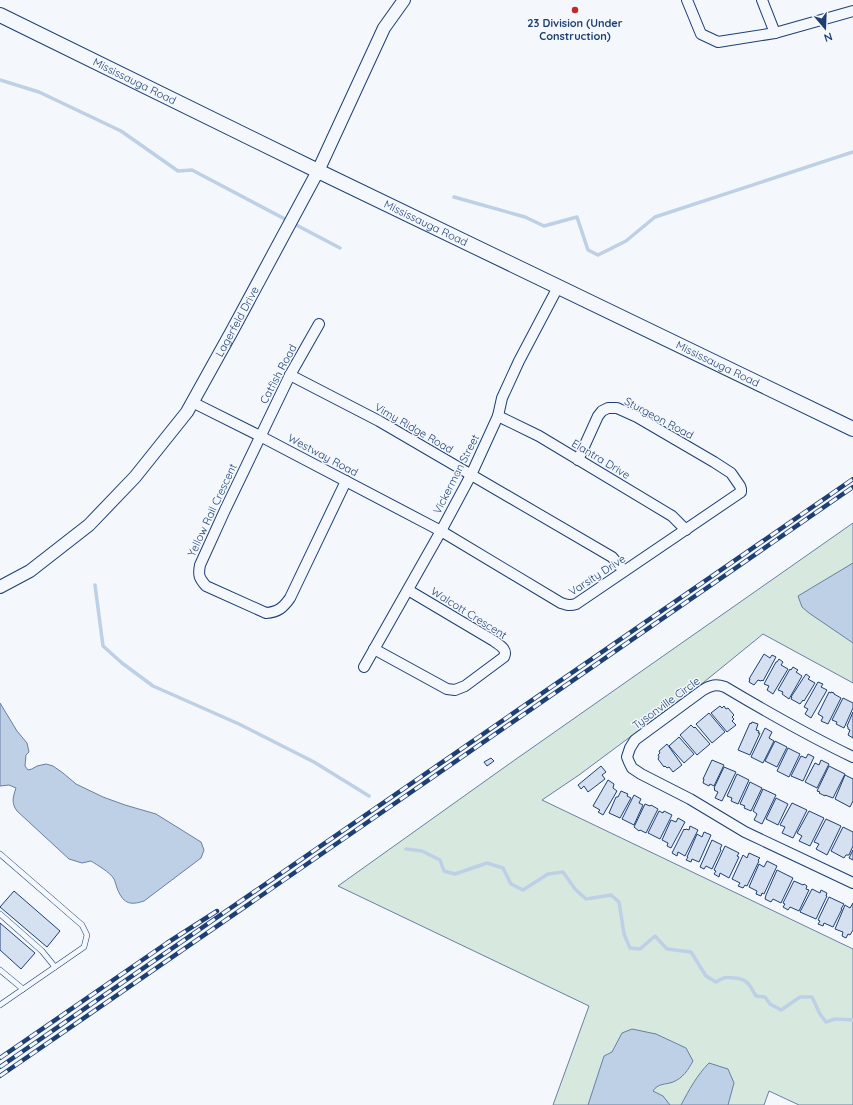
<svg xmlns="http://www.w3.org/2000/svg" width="853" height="1105" viewBox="0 0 853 1105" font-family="Quicksand,sans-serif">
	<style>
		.green { fill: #d7e8df; stroke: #687fa3 }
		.water { fill: #bed0e5; stroke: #687fa3 }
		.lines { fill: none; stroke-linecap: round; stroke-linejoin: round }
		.stream { stroke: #bed0e5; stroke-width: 3.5 }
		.building { fill: #d5e0f0; stroke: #1d3f73 }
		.service-casing { stroke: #1d3f73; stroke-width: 6 }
		.minor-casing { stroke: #1d3f73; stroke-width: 12 }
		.tertiary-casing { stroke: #1d3f73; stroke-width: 14 }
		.secondary-casing { stroke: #1d3f73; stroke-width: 16 }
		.service { stroke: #f4f7fb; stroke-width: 5 }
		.minor { stroke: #f4f7fb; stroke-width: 10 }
		.tertiary { stroke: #f4f7fb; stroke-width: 12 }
		.secondary { stroke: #f4f7fb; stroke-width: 14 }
		.rail-casing { stroke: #1d3f73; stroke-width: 4.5 }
		.rail { stroke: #f4f7fb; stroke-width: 3; stroke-dasharray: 9; stroke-linecap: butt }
		.poi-dot { fill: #c62828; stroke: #f4f7fb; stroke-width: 1.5 }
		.labels { text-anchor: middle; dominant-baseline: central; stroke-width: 3; stroke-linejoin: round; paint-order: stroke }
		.poi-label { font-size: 11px; font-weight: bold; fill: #1d3f73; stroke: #f4f7fb }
		.street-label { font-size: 11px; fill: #1d3f73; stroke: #f4f7fb }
	</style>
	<rect width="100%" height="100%" fill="#f4f7fb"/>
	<polygon class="green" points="853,523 853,683 763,634 704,682 579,775 542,800 853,949 853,1105 799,1105 769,1091 764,1105 553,1105 589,1006 338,886 509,764"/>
	<g class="water">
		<polygon points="853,563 853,643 809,613 802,607 798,596"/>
		<path d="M0,703L17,731L27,743L29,752L26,755L25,766L28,770L32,769L37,766L46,764L53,766L63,773L76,784L103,797L125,805L156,814L201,842L204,850L201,858L144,901C129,906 123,903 117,888C116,885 115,881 114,879C110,872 97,865 91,861L82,863L69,859L17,811C11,803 13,797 16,788L9,785L0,786Z"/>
		<path d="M632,1029L656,1034L686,1048L693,1061C688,1070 683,1078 673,1082C665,1085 658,1083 653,1091L663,1096L670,1105H588L604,1056L612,1052L622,1033Z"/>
		<path d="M709,1063L728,1069L734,1083L728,1105H681C689,1090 697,1075 709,1063Z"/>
	</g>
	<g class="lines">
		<g class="stream">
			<polyline points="0,80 39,92 121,131 178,171 192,170 340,248"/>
			<polyline points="454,197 525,217 544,226 577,217 588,250 598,255 626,241 655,217 853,152"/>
			<polyline points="95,585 103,646 122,663 153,686 239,724 314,762 369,796"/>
			<path d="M406,849L422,851L440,860L444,871L455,874L487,863L503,868L511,884L523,890L548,874L563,872L575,889L586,899L611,895L619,902L624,934L630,948L640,949L655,936L667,949L691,952L706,976L716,982C724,977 725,977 735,978C748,979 750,986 756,996L765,997L770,1004L781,1010L800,997H812L820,1014L826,1022L835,1019L853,1020"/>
		</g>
	</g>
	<g class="building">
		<polygon points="764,654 770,658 772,655 776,657 763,681 762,680 761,681 758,680 754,685 749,682 750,679 749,679"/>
		<polygon points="779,659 783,662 781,665 788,669 773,694 767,690 769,686 764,684 776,662 777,662"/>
		<polygon points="793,667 798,670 796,672 802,676 789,699 782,694 783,692 778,690 790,669 791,670"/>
		<polygon points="806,674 810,677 808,679 815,683 804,701 803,700 800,704 791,699 792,697 791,697"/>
		<polygon points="818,682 823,684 821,687 827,690 811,718 805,714 808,709 804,707"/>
		<polygon points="829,692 831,693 831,692 834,693 834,694 841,698 828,724 821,721 823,717 818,714"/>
		<polygon points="843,698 853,703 853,708 844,728 836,724 837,722 832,720"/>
		<polygon points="720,706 722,708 724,706 726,709 728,708 734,715 732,717 734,719 732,721 736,725 727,732 711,713"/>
		<polygon points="853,712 853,738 848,735 850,730 848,729 848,727 847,726"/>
		<polygon points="709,713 725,732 712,743 696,724"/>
		<polygon points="752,722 758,724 756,730 759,731 758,733 760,733 750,755 738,750 750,723 751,724"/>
		<polygon points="691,725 694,728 695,727 710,744 697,755 680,735"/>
		<polygon points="765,728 772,732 769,738 774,741 763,763 751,757"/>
		<polygon points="679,737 694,754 684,763 669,746"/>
		<polygon points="775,741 787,747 777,767 765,761"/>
		<polygon points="667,744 682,765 673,772 669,767 667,768 665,766 664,767 658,759 659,757 658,755 660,753 659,751"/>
		<polygon points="788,748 800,754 789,777 777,771"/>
		<polygon points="808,754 814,757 803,781 791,776 801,756 806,758"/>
		<polygon points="491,758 494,761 487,766 484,762"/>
		<polygon points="712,760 724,765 714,786 710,784 709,786 703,783 704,779 703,779"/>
		<polygon points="821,760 829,764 817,788 805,782 815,763 819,765"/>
		<polygon points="601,766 606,772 602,775 605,779 588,792 584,786 581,789 578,785"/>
		<polygon points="829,766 845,774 833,798 825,795 825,796 819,793 820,792 817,791"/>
		<polygon points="724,767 736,772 722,801 715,798 718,792 714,790 715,789 714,788"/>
		<polygon points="737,774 749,780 738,804 731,801 732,798 727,796"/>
		<polygon points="845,775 853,779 853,801 850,807 835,799"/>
		<polygon points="608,780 614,784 613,788 617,791 603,815 598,812 600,810 593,806"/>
		<polygon points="750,782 762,788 751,811 744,808 745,806 740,804"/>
		<polygon points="763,789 776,795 762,824 754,820 757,814 753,811"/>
		<polygon points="621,791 628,794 627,796 631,798 620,818 609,813 616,797 618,797"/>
		<polygon points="634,795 641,799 639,803 643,805 634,825 622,819"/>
		<polygon points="776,798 788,804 778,825 766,819"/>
		<polygon points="792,803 807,810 793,838 782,833 785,827 780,825"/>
		<polygon points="645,804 650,806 651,805 658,809 646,833 640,830 639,831 634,827"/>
		<polygon points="659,811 663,813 664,811 672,815 660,839 648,833"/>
		<polygon points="809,811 824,818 810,846 799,841 802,836 797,833"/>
		<polygon points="678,818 685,822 671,848 667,846 668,843 662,840 671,820 676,822"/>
		<polygon points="826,819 841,826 827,855 816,849 819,844 814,842"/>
		<polygon points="690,826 698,830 685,856 678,852 677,856 672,853 684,829 685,830 686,829 689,830"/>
		<polygon points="843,827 853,832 853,846 849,855 846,855 844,858 831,851"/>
		<polygon points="704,832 711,835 699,862 692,859 691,862 686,860 688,857 687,857 697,834 702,837"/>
		<polygon points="712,840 722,845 720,849 721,850 712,869 706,866 704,869 700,867"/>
		<polygon points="725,846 739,853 737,856 739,857 729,878 720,873 719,877 714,874 716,871 714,870"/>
		<polygon points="853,850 853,860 849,858"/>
		<polygon points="749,853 760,858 758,860 759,861 747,886 745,885 743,888 738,886 740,883 732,879 743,855 747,858"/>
		<polygon points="767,861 777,866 764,894 762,893 761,896 756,894 757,891 749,887 759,864 764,867"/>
		<polygon points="777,870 793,878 781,903 773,899 771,902 765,899 766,895"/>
		<polygon points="794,881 803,885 804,884 807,886 806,889 809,890 799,911 790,907 788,910 783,907 785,904 783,903"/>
		<polygon points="812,889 820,893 821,890 827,893 826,896 827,896 816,919 800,912"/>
		<polygon points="14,891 60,931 47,947 0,907"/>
		<polygon points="829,897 844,904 841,909 842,909 833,927 824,923 823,926 818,924 820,921 818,920"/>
		<polygon points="853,903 853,930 850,935 848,934 846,938 842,936 843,932 835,929 845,905 850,908"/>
		<polygon points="0,923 35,953 21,969 0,950"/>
	</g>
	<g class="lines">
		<defs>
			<g id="service">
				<polyline points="0,854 82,925 87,935 84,947 0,1005"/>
				<polyline points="0,914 42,951 55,967"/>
				<polyline points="0,970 23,989"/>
			</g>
			<g id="minor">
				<polyline points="687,0 701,34 718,42 775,33 853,11"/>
				<polyline points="762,0 775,33"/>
				<path d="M319,324L290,375L225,510L200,565C198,575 199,578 206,586L266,613C278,612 283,608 290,598L346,481"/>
				<polyline points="290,375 379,421 612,557 624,571"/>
				<path d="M192,402L260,436L441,531L561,603C567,605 570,606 576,604L741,492V489L740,486L731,473L714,462L637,417L617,408H608L602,411L598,416L578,460"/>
				<polyline points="498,416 539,436 672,516 686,530"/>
				<path d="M374,649L447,689L455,690L465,686L504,657C508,649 499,645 494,641L408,590"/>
				<polyline points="364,667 441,531 471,475 498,416 502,398 519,361 558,287"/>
				<path d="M853,757C809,736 767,712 725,687C716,684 711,685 703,690L635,740L630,748L627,757L629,762L632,768L641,774L690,799L745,832L853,883"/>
			</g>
			<g id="tertiary">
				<path id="s1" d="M0,587L30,571L89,525L135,477L187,412L232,331L318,171L384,28L404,0"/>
			</g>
			<g id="secondary">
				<path id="s2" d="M0,15L318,171L853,429"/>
			</g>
		</defs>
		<use href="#service" class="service-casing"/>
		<use href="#minor" class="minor-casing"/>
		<use href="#tertiary" class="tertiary-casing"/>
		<use href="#secondary" class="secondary-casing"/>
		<use href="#service" class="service"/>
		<use href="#minor" class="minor"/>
		<use href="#tertiary" class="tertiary"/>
		<use href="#secondary" class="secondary"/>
		<defs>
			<g id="rail">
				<polyline points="0,1058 167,943 217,911"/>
				<polyline points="0,1067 853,479"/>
				<polyline points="0,1076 853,487"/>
			</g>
		</defs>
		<use href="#rail" class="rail-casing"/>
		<use href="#rail" class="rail"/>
	</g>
	<circle class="poi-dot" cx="575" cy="10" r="4"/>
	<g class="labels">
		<g class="poi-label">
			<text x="575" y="23">23 Division (Under<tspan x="575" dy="13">Construction)</tspan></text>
		</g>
		<g class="street-label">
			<text stroke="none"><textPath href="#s2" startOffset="150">Mississauga Road</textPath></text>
			<text stroke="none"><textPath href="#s2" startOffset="474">Mississauga Road</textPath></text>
			<text stroke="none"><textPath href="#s1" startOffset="362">Lagerfeld Drive</textPath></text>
			<text stroke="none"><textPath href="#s2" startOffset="798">Mississauga Road</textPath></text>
			<text transform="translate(278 374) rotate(-62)">Catfish Road</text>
			<text transform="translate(659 418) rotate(28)">Sturgeon Road</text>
			<text transform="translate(414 428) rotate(30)">Vimy Ridge Road</text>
			<text transform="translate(323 455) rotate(28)">Westway Road</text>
			<text transform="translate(601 459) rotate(31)">Elantra Drive</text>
			<text transform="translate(456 474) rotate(-63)">Vickerman Street</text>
			<text transform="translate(212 510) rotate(-65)">Yellow Rail Crescent</text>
			<text transform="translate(597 575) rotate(-33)">Varsity Drive</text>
			<text transform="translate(469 613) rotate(32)">Walcott Crescent</text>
			<text transform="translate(666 703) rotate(-36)">Tysonville Circle</text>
		</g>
	</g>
	<g transform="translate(825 28) rotate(161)" stroke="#f4f7fb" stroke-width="3" paint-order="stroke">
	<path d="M0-3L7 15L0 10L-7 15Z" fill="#1d3f73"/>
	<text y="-6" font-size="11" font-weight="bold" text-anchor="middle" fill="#1d3f73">N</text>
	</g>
</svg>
